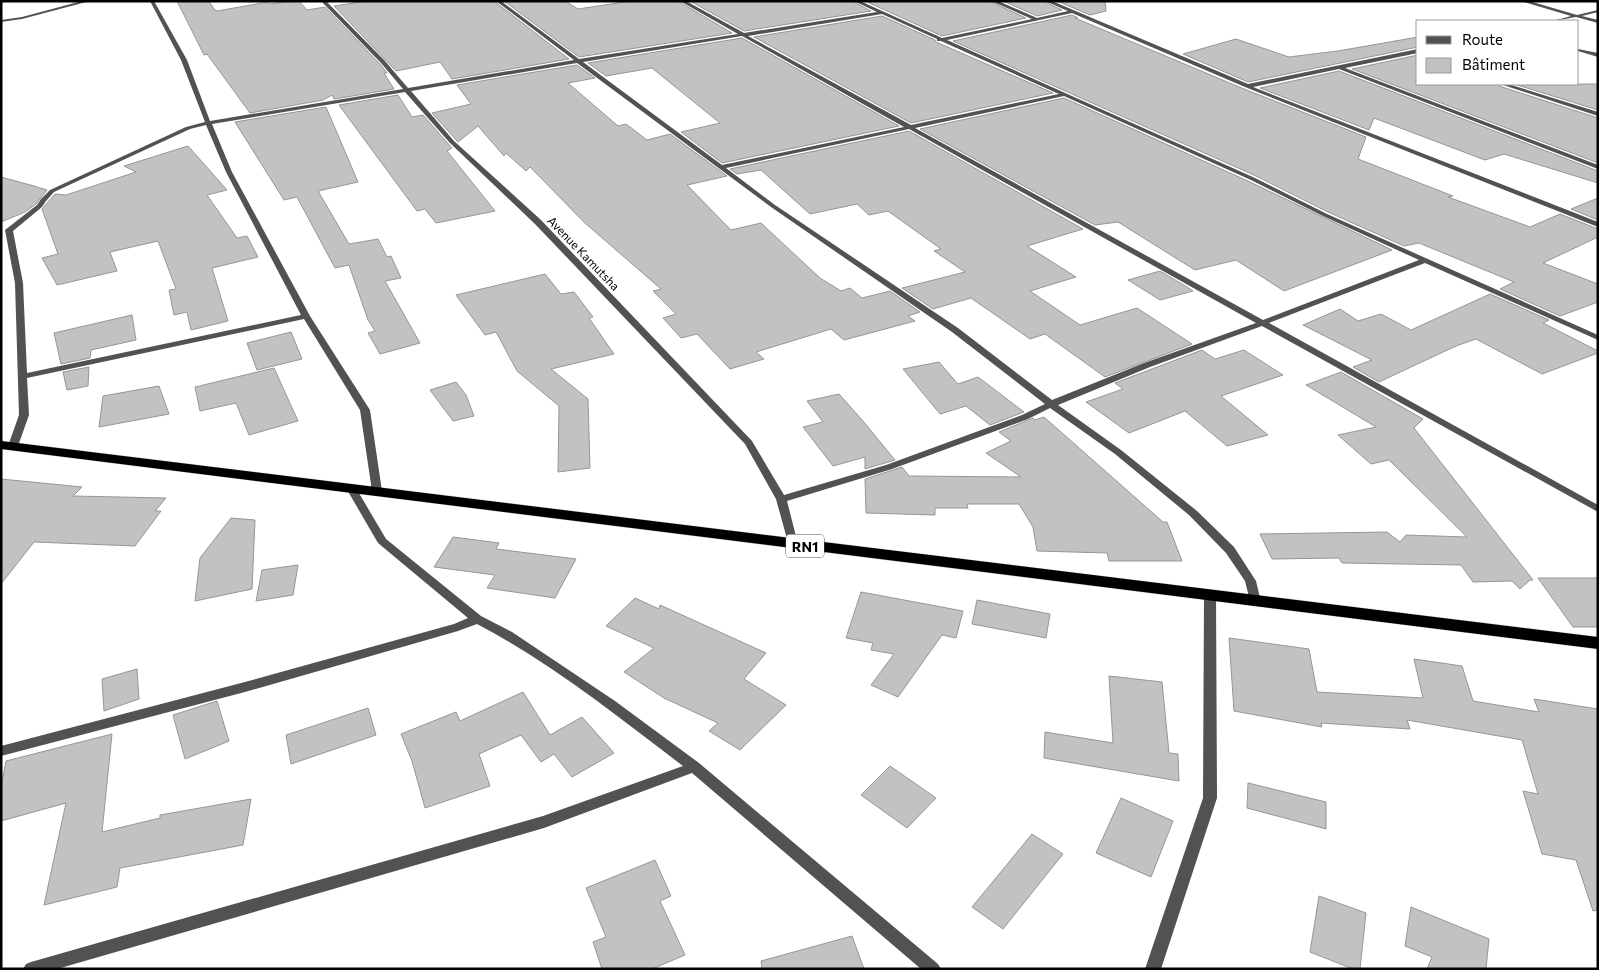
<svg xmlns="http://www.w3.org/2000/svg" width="1599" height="970" viewBox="0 0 1599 970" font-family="Commissioner,sans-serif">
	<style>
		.building { fill: #c2c2c2; stroke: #969696 }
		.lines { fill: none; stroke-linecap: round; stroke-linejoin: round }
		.trunk-casing { stroke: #dbdbdb; stroke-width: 1 }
		.minor { fill: #525252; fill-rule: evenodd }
		.trunk { fill: #000; fill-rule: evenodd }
		.labels { text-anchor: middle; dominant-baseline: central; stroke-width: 4; stroke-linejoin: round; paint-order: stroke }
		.far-street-label { font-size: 12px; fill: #000; stroke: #fff }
		.shield { fill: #fff; stroke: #4c4c4c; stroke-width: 1 }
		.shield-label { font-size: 14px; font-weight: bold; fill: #000 }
	</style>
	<rect width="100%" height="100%" fill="#fff"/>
	<g class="building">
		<polygon points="177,1 209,1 214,9 217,11 268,2 270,4 290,1 299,1 307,10 325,7 380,64 387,73 384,73 394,89 334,99 332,95 323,100 250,113 207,54 204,55"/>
		<polygon points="367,1 494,1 569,59 452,79 440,62 396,71 334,6"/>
		<polygon points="504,1 565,1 578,9 631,1 678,1 732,33 579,57"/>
		<polygon points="690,1 852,1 871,11 744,31"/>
		<polygon points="865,1 989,1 1026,18 942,36"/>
		<polygon points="1003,1 1043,1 1062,10 1037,16"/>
		<polygon points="1057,1 1105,1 1106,11 1090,15"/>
		<polygon points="1072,15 1078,18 1075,18 1244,89 1366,137 1358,159 1453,196 1448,197 1530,227 1560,214 1598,229 1598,237 1543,263 1598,284 1598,302 1560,316 1500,289 1514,282 1419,243 1404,246 1328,212 1256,176 953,41"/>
		<polygon points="882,16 935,40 936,42 1053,93 911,123 754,37"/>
		<polygon points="1418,37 1418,47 1248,82 1183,54 1236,39 1289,57 1338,51"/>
		<polygon points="742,38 899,126 722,163 681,132 720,123 652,68 606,76 588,63"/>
		<polygon points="1418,55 1418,84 1498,84 1499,86 1598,118 1598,163 1352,69"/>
		<polygon points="577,65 595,78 568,83 618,126 626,124 647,140 670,134 727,176 687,185 731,230 761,223 820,278 841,291 850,288 862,298 890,291 920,312 908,316 915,321 844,340 831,329 756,352 764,359 730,369 697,334 681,338 663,318 676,314 653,291 661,289 585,223 530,167 526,171 506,153 504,156 478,126 458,142 432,113 471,104 457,85"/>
		<polygon points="1339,71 1598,171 1598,183 1504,154 1485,160 1374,118 1369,130 1260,88"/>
		<polygon points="1514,84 1598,84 1598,110"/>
		<polygon points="398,95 412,117 423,115 452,148 447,151 495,211 436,223 425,209 417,211 339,105"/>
		<polygon points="1064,98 1250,182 1392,250 1284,291 1236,260 1195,270 1118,222 1095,225 920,129"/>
		<polygon points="326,107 358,182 318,191 349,244 378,239 387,257 391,256 401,278 385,281 420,343 380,354 368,333 375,331 368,320 349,265 335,268 297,197 284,200 235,122"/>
		<polygon points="909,131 1083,229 1027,246 1076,277 1030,291 1080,325 1137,308 1192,344 1105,377 1045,334 1030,339 971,298 933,309 902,288 965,272 934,251 941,249 888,211 869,215 857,204 810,214 761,170 737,174 730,169"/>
		<polygon points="188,146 227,190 207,195 237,238 247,236 258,257 212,268 228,321 191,330 187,312 174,315 169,290 176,289 158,241 110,252 117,271 57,285 42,258 58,254 42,209 55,194 66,195 136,172 124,166"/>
		<polygon points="1,177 34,186 47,190 36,204 25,212 1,222"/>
		<polygon points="1598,198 1598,220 1571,209"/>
		<polygon points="1160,271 1187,287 1193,291 1160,300 1128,280"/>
		<polygon points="545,274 561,294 574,292 593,317 589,318 614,354 551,369 588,399 590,468 558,472 559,406 517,371 496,332 485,335 456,295"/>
		<polygon points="1490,294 1549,320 1543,323 1598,351 1598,353 1542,374 1476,339 1456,346 1379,382 1353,367 1372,360 1303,325 1340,309 1358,321 1381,314 1411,330"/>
		<polygon points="132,315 136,340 91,350 90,358 61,364 54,333"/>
		<polygon points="291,332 302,359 257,370 247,343"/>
		<polygon points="1202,350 1215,359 1244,350 1283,375 1221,396 1268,435 1227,446 1185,411 1129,433 1086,402 1123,389 1115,383"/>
		<polygon points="939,362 958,384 978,377 1024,412 990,425 966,406 940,414 903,369"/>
		<polygon points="89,367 88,386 67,390 63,372"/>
		<polygon points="274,368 298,421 249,435 236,403 200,411 195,387"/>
		<polygon points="1341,372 1423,419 1414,428 1533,580 1530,580 1520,589 1512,581 1473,582 1461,565 1342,563 1339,558 1272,559 1260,534 1387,532 1400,542 1406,535 1467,537 1389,460 1371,464 1338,435 1376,427 1306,385"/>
		<polygon points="456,382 466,395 474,416 453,421 430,390"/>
		<polygon points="159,386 169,414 99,427 103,396"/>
		<polygon points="839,394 863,421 895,460 865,469 865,457 833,466 803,427 823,422 807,401"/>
		<polygon points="1044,417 1163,522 1167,522 1182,561 1109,561 1107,553 1037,551 1033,527 1019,504 967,504 968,508 935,508 935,515 866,513 865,479 902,467 909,476 1021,477 986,453 1011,441 999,432 1033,418 1035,420"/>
		<polygon points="1,479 82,487 73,496 166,498 155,511 161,511 135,546 34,542 1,584"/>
		<polygon points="231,518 255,520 252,589 195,601 200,558"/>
		<polygon points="453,537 499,543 496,549 576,559 555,598 487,588 495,575 434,567"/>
		<polygon points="298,565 293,595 256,601 262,570"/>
		<polygon points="1538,578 1598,578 1598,627 1573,627"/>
		<polygon points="861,592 963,611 956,638 942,635 898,697 871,685 894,654 871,650 873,643 846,638"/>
		<polygon points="635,598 659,609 660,605 766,653 744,679 786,705 740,750 709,731 718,723 664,698 624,672 654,648 606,626"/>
		<polygon points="977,600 1050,614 1046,638 972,624"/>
		<polygon points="1229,638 1309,649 1317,692 1423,698 1414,659 1462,666 1473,701 1539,712 1534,699 1598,709 1598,910 1593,911 1576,860 1542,854 1523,791 1538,794 1522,740 1407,720 1410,729 1321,723 1322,727 1234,711"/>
		<polygon points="137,669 139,699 104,711 102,679"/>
		<polygon points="1109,676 1162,682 1169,753 1178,754 1179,781 1044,758 1045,732 1113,743"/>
		<polygon points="523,692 550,735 582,717 614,753 572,777 554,754 541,762 521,735 479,754 490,786 425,808 412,761 401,734 456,712 460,721"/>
		<polygon points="217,701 229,741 185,759 173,715"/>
		<polygon points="368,708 376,735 291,764 286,735"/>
		<polygon points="112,734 102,832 160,818 160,815 251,799 243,845 120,868 117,887 44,905 66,803 1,821 1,787 6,761"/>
		<polygon points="890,766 936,798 907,828 861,795"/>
		<polygon points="1248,783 1326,802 1326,829 1247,808"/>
		<polygon points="1121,798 1173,821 1151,877 1096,853"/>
		<polygon points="1032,834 1063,854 1003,929 972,907"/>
		<polygon points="655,860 671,896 660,901 685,955 652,969 602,969 593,942 606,937 586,888"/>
		<polygon points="1319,896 1366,913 1360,969 1353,969 1310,952"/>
		<polygon points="1411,907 1489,939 1486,969 1427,969 1432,957 1405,946"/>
		<polygon points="852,936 864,969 762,969 761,961"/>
	</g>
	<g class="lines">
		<defs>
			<polygon id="trunk" points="1,441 1598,637 1598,649 1,449"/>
		</defs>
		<use href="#trunk" class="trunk-casing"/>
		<g class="minor">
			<polygon points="82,1 90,1 22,19 1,22 1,20 22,17"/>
			<path d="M150,1H154L187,60L210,121L403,89L381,63L321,1H326L385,61L408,88L574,60L496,1H501L579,59L738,34L680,1H686L744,33L877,12L854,1H860L942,38L1032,19L991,1H998L1037,18L1068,11L1045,1H1052L1248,84L1418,49V53L1345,68L1598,165V169L1339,69L1253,87L1598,222V227L1245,87L1072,13L947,40L1255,178L1327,214L1598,335V340L1425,263L1269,323L1598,505V512L1262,326L1150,367L1058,405L1121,450L1197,511L1234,547L1256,581L1261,602L1259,605H1251L1245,581L1226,553L1189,515L1115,454L1050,408L1028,419L892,469L787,501L798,544L797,546H789L776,499L745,444L535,224L450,143L405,92L212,124L232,172L310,316L370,410L382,491L381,493H373L372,491L360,410L304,319L27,378L29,415L18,446L13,449L10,448L8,446L19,415L15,283L5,230L37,205L41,199L50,190L186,127L205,122L181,60ZM882,14L937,39V41H941L1059,94L911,125L748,36ZM742,36L904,127L722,165L583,62ZM577,63L771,207L952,332L1045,404L1022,415L886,465L784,495L752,441L541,220L454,141L411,91ZM1064,96L1251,180L1323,216L1419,260L1263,320L915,128ZM206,125L226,172L301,315L27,373L23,283L13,231L42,207L46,201L54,192L190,129ZM909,129L1256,323L1144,363L1052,400L958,328L775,205L726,168Z"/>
			<polygon points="1521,1 1529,1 1577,15 1598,10 1598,12 1582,16 1598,20 1598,23 1576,17 1553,21 1571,16"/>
			<polygon points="1578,49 1598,53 1598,57 1578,51"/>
			<polygon points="1500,84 1508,84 1598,112 1598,116"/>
			<path d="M351,485L356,488L386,539L481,616L512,632L615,701L699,763L938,964L941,969H921L692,773L544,828L57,969H23L26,964L31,962L543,816L683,766C617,716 550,662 477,624L458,631L245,692L1,756V746L245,682L454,624L468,618L378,543L346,488Z"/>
			<polygon points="1210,592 1214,593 1216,596 1217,798 1161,969 1145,969 1203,798 1204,596 1206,593"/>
		</g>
		<use href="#trunk" class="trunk"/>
	</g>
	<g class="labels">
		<g class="far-street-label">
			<text transform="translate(584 253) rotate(46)">Avenue Kamutsha</text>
		</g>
		<rect class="shield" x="786" y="534.5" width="38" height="23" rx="4"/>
		<g class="shield-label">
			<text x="805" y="546">RN1</text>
		</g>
	</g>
	<rect width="1599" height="970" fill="none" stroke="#000000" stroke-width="5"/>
	<rect x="1416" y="20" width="162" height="65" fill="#ffffff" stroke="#999999"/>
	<rect x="1426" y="36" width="25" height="8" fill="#525252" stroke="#999999"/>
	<text x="1462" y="45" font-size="15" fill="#000000">Route</text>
	<rect x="1426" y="58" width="25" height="15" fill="#c2c2c2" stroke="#999999"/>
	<text x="1462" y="70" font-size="15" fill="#000000">Bâtiment</text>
</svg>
